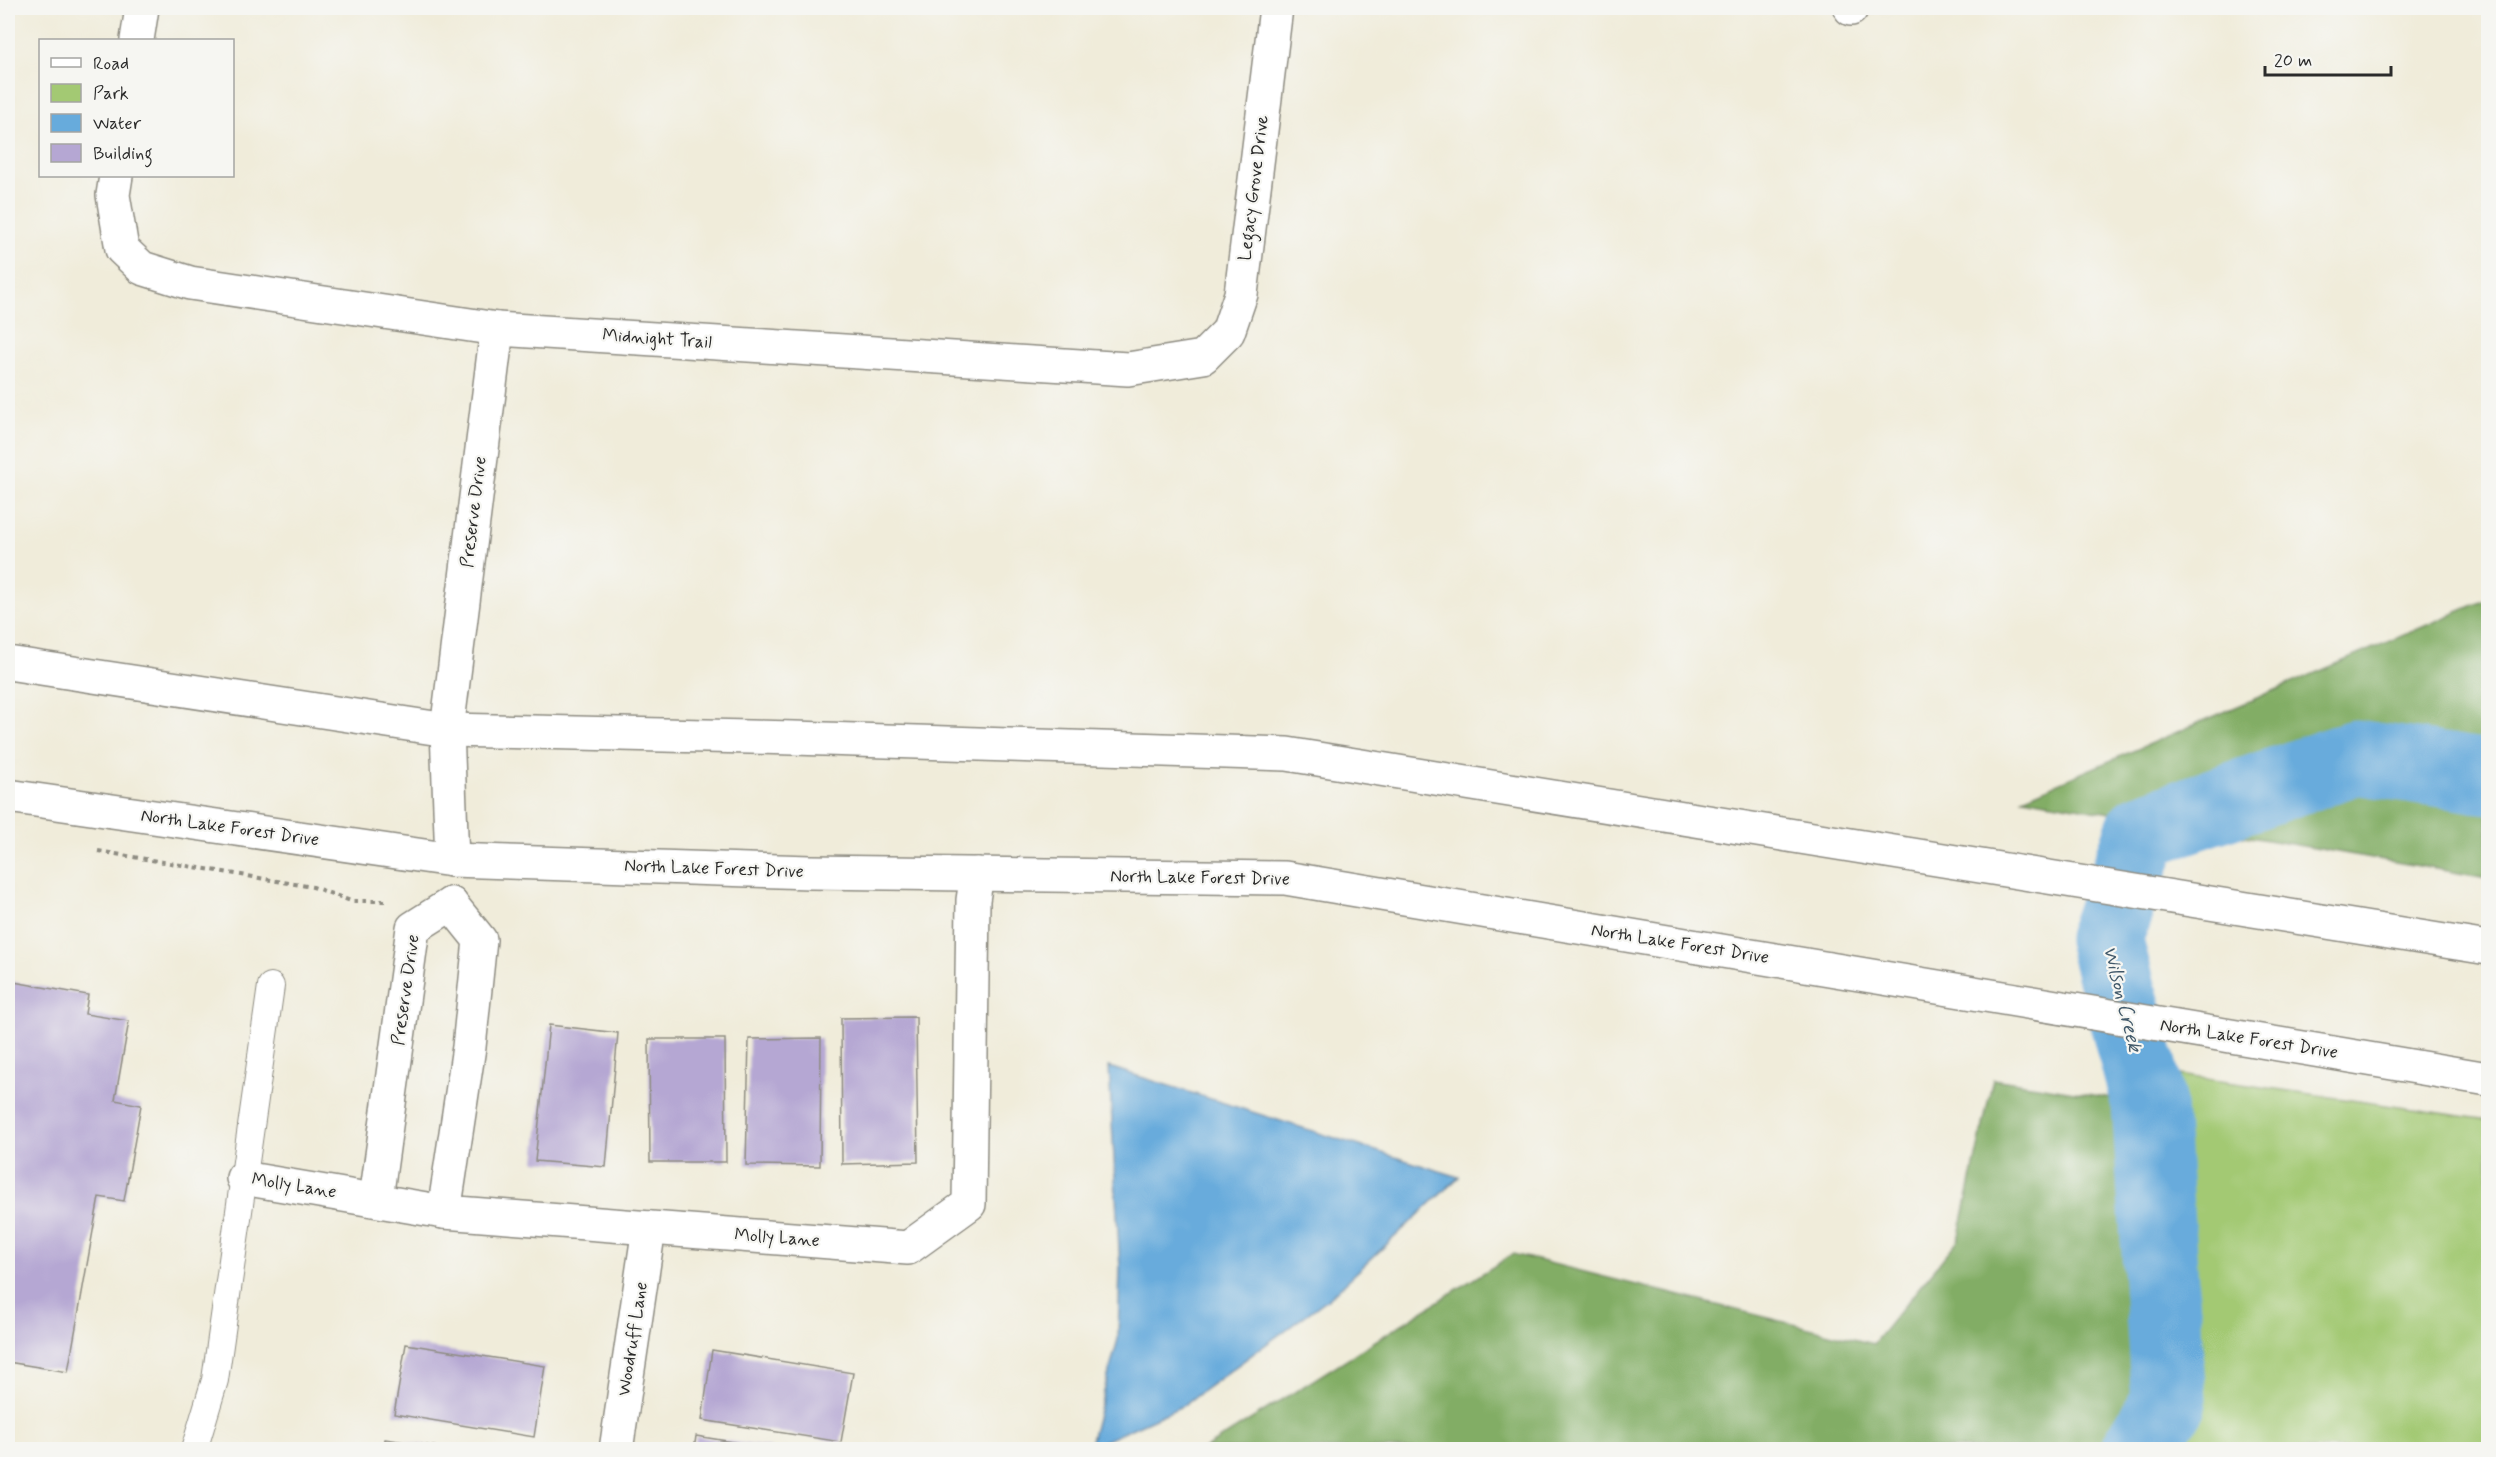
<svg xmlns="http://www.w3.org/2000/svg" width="2496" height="1457" viewBox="0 0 2496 1457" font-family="Mynerve,sans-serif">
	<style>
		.green { fill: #a3c973; stroke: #677a4f; stroke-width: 1.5 }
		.forest { fill: #82ad65; stroke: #566c48; stroke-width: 1.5 }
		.water { fill: #67abdc; stroke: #496b84; stroke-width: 1.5 }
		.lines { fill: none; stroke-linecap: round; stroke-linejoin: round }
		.river { stroke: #67abdc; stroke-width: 75 }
		.building { fill: #b5a7d3 }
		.service-casing { stroke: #8e8c82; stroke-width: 28 }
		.minor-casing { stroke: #8e8c82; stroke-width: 36 }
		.secondary-casing { stroke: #8e8c82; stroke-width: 36 }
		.path { stroke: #8e8c82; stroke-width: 4; stroke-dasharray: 4.5 4.5; stroke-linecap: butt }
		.service { stroke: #fff; stroke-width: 26 }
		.minor { stroke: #fff; stroke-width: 33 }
		.secondary { stroke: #fff; stroke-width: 33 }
		.labels { text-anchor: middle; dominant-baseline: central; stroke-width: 4.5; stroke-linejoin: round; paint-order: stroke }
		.street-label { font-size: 18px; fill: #2b2b2b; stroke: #f6f6f2 }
		.water-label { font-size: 20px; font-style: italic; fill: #405869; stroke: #f6f6f2 }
	</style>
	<rect width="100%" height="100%" fill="#f6f6f2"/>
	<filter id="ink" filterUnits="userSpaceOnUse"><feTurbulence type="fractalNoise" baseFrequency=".0167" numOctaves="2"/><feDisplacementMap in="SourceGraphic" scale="12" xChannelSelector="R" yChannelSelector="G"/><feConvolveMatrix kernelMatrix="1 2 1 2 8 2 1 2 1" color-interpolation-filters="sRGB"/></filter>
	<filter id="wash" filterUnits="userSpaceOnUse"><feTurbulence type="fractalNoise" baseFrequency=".008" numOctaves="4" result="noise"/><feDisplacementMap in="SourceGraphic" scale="24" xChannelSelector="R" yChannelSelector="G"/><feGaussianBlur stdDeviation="1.35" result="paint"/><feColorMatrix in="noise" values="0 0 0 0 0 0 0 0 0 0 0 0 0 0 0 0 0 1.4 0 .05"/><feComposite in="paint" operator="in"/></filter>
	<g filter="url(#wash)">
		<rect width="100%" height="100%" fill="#f0ecda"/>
		<polygon class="green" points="2124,1067 2488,1120 2488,1449 2126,1449 2191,1336"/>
		<g class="forest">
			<polygon points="2488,599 2488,878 2023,798"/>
			<polygon points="1993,1079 2149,1104 2191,1336 2102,1449 1204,1449 1513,1254 1873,1344 1958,1240"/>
		</g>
		<polygon class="water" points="1109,1067 1459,1177 1329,1298 1182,1406 1089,1448 1118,1339 1120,1268"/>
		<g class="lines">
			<polyline class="river" points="2139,1450 2169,1401 2149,1104 2105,939 2143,831 2356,757 2488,777"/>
		</g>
		<g id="blocks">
			<g class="building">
				<polygon points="8,981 88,995 85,1014 129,1021 115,1100 141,1105 124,1201 99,1197 68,1372 8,1362"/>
				<polygon points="916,1017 918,1162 842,1164 841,1018"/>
				<polygon points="549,1025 618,1033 606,1167 535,1161"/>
				<polygon points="821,1038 820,1166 746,1165 749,1039"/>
				<polygon points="649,1039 725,1039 726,1162 650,1162"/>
				<polygon points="406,1344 545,1366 534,1437 394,1414"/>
				<polygon points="712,1350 853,1373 841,1442 702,1420"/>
				<polygon points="696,1436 771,1448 771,1450 694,1450"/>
				<polygon points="385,1439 444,1448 444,1450 383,1450"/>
			</g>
		</g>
	</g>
	<g filter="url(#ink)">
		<use href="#blocks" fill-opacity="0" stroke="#8e8c82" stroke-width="1.5"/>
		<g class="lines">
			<defs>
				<polyline id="service" points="194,1450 215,1380 271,986"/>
				<g id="minor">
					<polyline points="1850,8 1851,9"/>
					<polyline points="137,40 142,8"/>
					<polyline points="116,176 113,195 122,249 142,268 190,283 497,329 1128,369 1203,357 1228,332 1241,294 1276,8"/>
					<polyline points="447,730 497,329"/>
					<polyline points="243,1178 444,1212 908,1248 969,1204 973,900 977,874"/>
					<polyline points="376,1199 413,928 451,904"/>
					<polyline points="444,1212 469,1047 480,940 451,904"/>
					<polyline points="616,1450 649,1228"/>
				</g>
				<g id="secondary">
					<polyline points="8,663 447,730 794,738 1287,754 2488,948"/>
					<polyline points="447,730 452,860"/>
					<polyline points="8,796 452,860 810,872 1285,878 2488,1079"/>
				</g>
			</defs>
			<use href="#service" class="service-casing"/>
			<use href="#minor" class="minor-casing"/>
			<use href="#secondary" class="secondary-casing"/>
			<polyline class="path" points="98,851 313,887 351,901 386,901"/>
			<use href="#service" class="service"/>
			<use href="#minor" class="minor"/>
			<use href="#secondary" class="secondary"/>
		</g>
	</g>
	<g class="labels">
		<g class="street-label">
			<text transform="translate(1254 188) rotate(-83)">Legacy Grove Drive</text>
			<text transform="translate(657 339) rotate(4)">Midnight Trail</text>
			<text transform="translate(474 512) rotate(-83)">Preserve Drive</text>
			<text transform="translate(230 828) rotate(8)">North Lake Forest Drive</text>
			<text transform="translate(714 869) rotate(2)">North Lake Forest Drive</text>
			<text transform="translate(1200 878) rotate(1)">North Lake Forest Drive</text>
			<text transform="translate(1680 944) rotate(9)">North Lake Forest Drive</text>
			<text transform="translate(406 990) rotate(-82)">Preserve Drive</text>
			<text transform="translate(2249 1039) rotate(9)">North Lake Forest Drive</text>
			<text transform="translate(294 1186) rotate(9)">Molly Lane</text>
			<text transform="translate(777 1238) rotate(4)">Molly Lane</text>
			<text transform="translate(633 1339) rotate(-81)">Woodruff Lane</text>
		</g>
		<g class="water-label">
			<text transform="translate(2122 999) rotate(76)">Wilson Creek</text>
		</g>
	</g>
	<rect width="2496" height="1457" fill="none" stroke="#f6f6f2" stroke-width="30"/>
	<rect x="39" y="39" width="195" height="138" fill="#f6f6f2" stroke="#a5a5a2" stroke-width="1.5"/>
	<rect x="51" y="58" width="30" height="9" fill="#ffffff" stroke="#a5a5a2" stroke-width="1.5"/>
	<text x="93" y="69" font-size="18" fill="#2b2b2b">Road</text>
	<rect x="51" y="84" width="30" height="18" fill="#a3c973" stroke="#a5a5a2" stroke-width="1.5"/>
	<text x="93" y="99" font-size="18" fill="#2b2b2b">Park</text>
	<rect x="51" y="114" width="30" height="18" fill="#67abdc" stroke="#a5a5a2" stroke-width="1.5"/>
	<text x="93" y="129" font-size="18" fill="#2b2b2b">Water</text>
	<rect x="51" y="144" width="30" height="18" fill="#b5a7d3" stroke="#a5a5a2" stroke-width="1.5"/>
	<text x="93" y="159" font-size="18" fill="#2b2b2b">Building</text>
	<path d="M2265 66v9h126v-9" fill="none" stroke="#2b2b2b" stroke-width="3"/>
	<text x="2274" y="66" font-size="18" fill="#2b2b2b" stroke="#f6f6f2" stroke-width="4.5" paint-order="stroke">20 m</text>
</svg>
